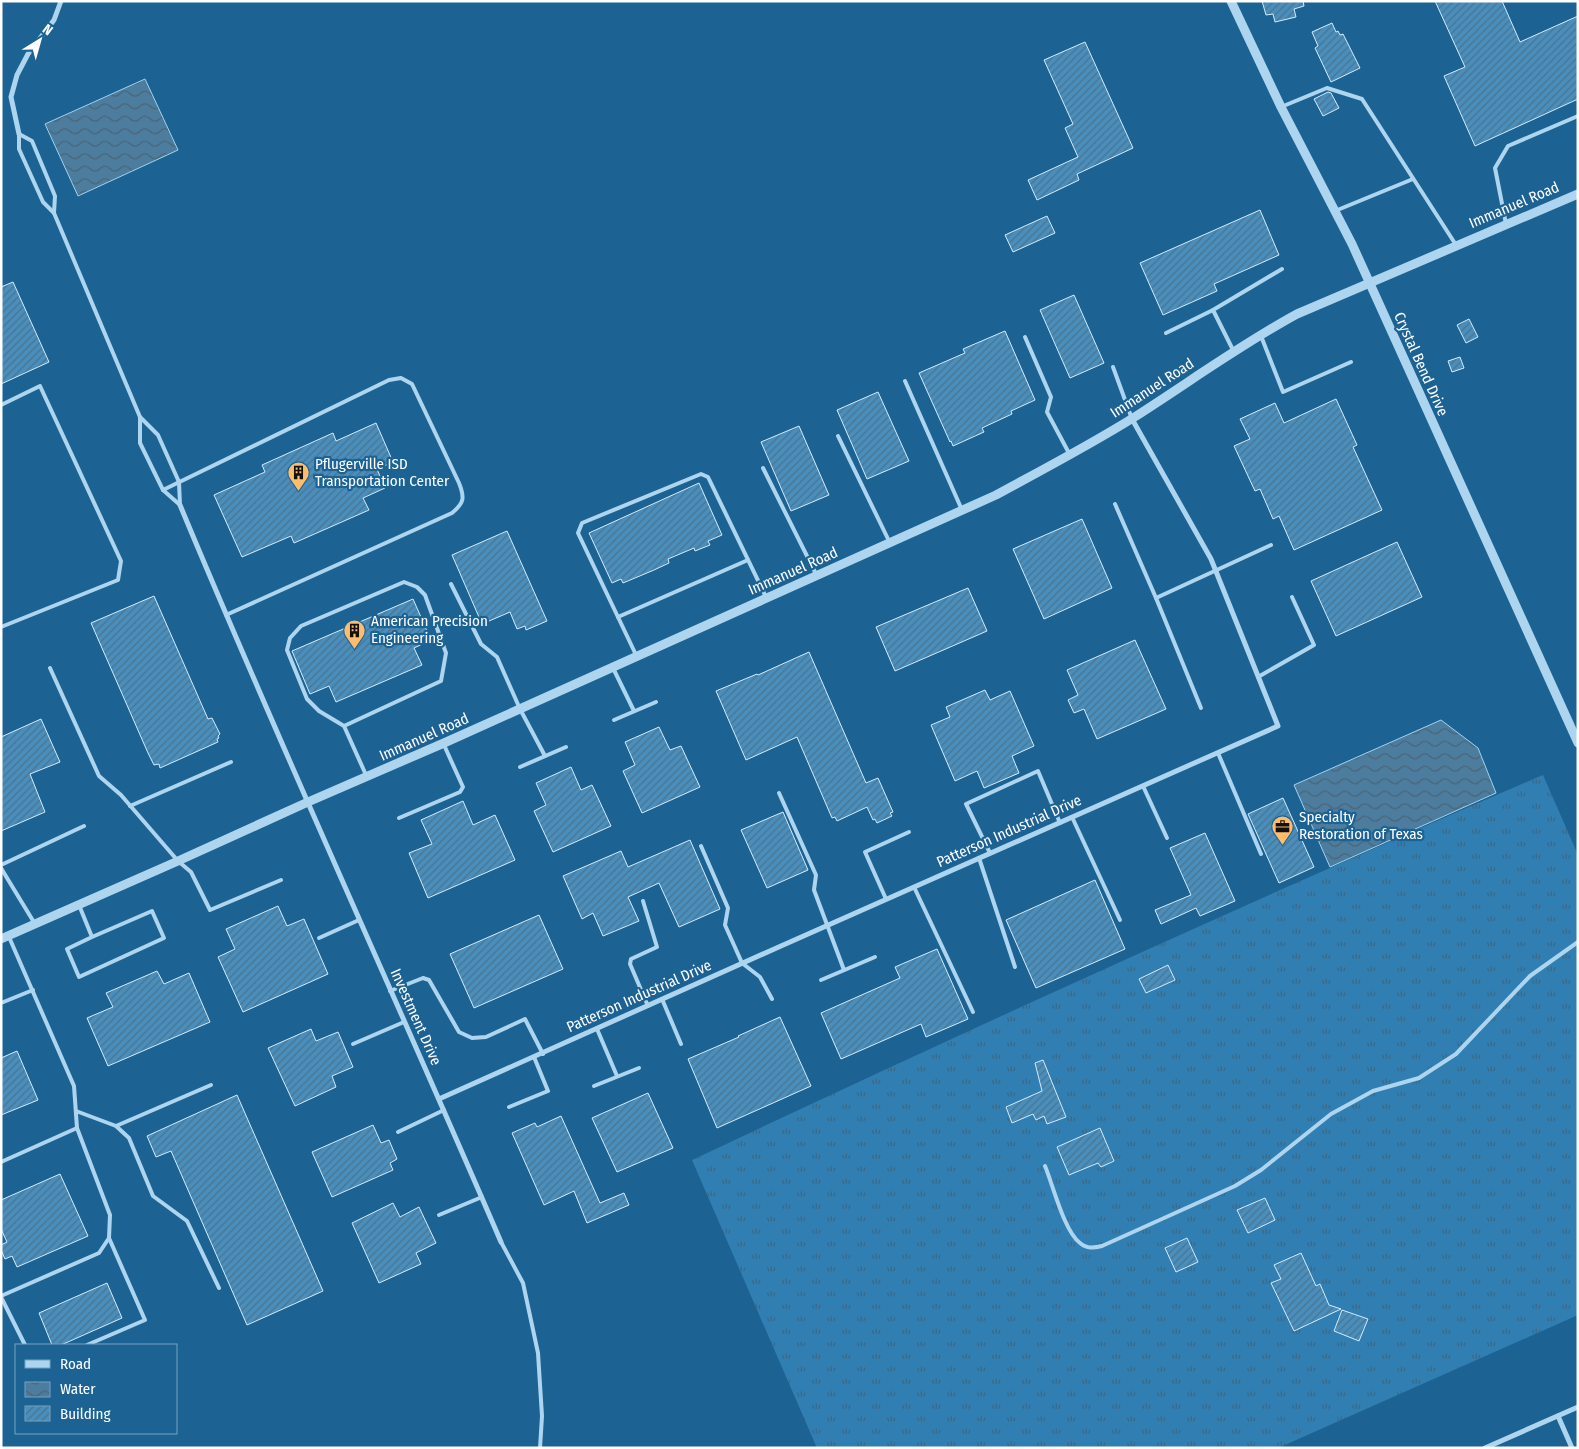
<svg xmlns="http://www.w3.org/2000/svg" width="1579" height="1449" viewBox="0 0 1579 1449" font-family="'Fira Sans Condensed',sans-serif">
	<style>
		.grass { fill: url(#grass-tufts) }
		.water { fill: url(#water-waves); stroke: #a1d2f1 }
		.building { fill: url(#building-hatch); stroke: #d4ecfb }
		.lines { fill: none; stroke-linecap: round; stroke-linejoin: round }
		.service { stroke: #aed5ef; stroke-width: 4 }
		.minor { stroke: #aed5ef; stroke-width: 5 }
		.tertiary { stroke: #aed5ef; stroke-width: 9 }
		.labels { text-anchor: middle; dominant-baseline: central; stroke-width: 4.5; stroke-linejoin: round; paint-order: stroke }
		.street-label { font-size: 15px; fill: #fff; stroke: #1c6394 }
		.poi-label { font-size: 15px; fill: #fff; stroke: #1c6394; text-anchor: start }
	</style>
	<defs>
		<pattern id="grass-tufts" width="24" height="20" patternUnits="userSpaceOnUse" patternTransform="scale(1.25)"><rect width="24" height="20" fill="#307eb2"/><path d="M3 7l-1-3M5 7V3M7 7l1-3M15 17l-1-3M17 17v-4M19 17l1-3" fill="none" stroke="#3d6884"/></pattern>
		<pattern id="water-waves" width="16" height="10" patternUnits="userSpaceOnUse" patternTransform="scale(1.25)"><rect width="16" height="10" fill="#4c7d9f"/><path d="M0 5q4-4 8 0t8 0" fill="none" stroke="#4c6476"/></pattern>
		<pattern id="building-hatch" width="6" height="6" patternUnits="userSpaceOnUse" patternTransform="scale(1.25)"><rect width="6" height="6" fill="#498ebc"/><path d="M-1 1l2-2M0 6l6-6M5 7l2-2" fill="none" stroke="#4a748f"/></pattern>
	</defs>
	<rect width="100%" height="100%" fill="#1c6394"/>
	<path class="grass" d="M1543,775L1578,855V1315L1278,1448H817L692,1160C974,1027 1257,898 1543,775Z"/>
	<g class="water">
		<polygon points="145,79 178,150 78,196 45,124"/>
		<polygon points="1441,720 1478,748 1496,793 1330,867 1294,785"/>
	</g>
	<g class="building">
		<polygon points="1262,1 1303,1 1304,6 1294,9 1296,17 1275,22 1273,14 1266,15"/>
		<polygon points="1435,1 1502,1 1520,42 1578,16 1578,99 1475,146 1444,76 1465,67"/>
		<polygon points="1332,23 1336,32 1338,31 1340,35 1343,34 1360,68 1331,82 1315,48 1318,46 1312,32"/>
		<polygon points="1085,42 1133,148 1077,174 1079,180 1037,200 1028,180 1078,157 1065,128 1073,124 1044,60"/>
		<polygon points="1328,92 1331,93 1339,108 1323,116 1314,99"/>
		<polygon points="1260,210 1279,255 1214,284 1217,291 1163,315 1140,263"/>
		<polygon points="1047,216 1055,233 1013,252 1005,235"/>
		<polygon points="13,282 49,362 1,384 1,287"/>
		<polygon points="1074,295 1104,363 1070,378 1040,310"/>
		<polygon points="1469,319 1478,337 1466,343 1457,325"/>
		<polygon points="1005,331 1035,400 1011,411 1012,414 982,428 984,432 953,446 951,441 950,442 919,373 965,353 963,349"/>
		<polygon points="1460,357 1464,368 1452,372 1448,361"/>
		<polygon points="878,392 909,461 867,479 837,410"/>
		<polygon points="1336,399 1357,445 1353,447 1382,510 1294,550 1279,516 1273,519 1260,489 1255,491 1234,446 1250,439 1240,419 1275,403 1284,423"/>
		<polygon points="376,423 393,462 377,469 385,488 363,498 369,510 294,543 291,536 242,557 214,495 265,472 262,465 333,433 336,441"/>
		<polygon points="799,426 829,495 791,511 761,442"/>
		<polygon points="699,483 722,535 708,541 710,545 695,551 694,548 668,559 669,563 654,570 623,583 621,579 612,583 589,533"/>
		<polygon points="1082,519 1112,588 1044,619 1013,549"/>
		<polygon points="507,531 547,621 526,630 525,626 517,629 510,612 482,624 452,555"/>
		<polygon points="1397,542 1422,597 1336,636 1311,581"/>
		<polygon points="968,588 987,631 895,671 876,627"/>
		<polygon points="154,596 208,719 212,718 220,734 218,736 219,738 217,739 218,742 160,768 159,764 154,765 148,753 91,623"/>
		<polygon points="413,599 431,640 414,648 422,665 336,702 329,686 310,694 292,651"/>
		<polygon points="1135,640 1166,709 1097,739 1084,709 1074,713 1068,700 1078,695 1067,670"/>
		<polygon points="809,652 866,783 878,778 893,812 890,813 892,816 877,823 875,819 873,820 867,807 837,821 835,817 832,818 797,737 746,760 716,691 757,674 758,675"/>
		<polygon points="985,690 990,700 1010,691 1034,746 1012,756 1019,773 984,788 977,771 955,781 931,725 950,717 946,707"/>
		<polygon points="41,719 60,762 30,774 45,812 1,831 1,737"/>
		<polygon points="659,727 670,750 681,746 700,787 642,813 623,771 635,765 625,742"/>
		<polygon points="571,767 581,790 592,785 611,826 553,852 534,811 546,805 536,783"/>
		<polygon points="1283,798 1314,867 1279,883 1248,814"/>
		<polygon points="463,801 473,825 495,815 515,860 428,898 409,853 432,844 421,820"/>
		<polygon points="783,812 808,870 767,888 741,830"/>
		<polygon points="1205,833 1235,901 1200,916 1196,908 1161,924 1155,910 1191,895 1170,848"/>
		<polygon points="690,840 720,909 679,927 659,883 628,897 639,921 603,936 593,913 582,919 563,876 621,851 628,867"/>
		<polygon points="1095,880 1125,949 1036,988 1006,920"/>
		<polygon points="278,906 287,926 304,919 328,974 243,1012 218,957 235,949 226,929"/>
		<polygon points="539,915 563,969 474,1008 450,954"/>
		<polygon points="937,949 968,1019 926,1037 921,1024 841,1059 821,1013 900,978 895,967"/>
		<polygon points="1168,965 1175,980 1146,993 1139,979"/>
		<polygon points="157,971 164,984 189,973 210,1022 108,1066 87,1018 113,1007 106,993"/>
		<polygon points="780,1017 811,1086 717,1128 688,1059 739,1037 738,1036"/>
		<polygon points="311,1029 316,1041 338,1032 353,1067 332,1076 336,1087 295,1106 268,1048"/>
		<polygon points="17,1051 38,1100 1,1115 1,1058"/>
		<polygon points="1043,1060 1066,1117 1047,1124 1044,1116 1036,1120 1033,1114 1012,1123 1006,1107 1042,1091 1035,1063"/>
		<polygon points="648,1093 673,1148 617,1172 592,1118"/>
		<polygon points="237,1095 323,1291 247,1325 171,1151 156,1157 147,1136"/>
		<polygon points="561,1116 600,1203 624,1193 629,1205 587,1223 574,1191 544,1205 512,1133 535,1123 537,1127"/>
		<polygon points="373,1125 381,1143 389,1140 397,1159 390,1163 393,1170 332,1197 312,1152"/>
		<polygon points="1100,1128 1114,1161 1101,1167 1098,1163 1069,1175 1057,1147"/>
		<polygon points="60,1174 88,1236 17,1267 12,1256 5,1259 1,1250 1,1245 7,1242 1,1229 1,1200"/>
		<polygon points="1265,1198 1275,1220 1248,1233 1237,1210"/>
		<polygon points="393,1203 400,1217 419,1207 436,1243 416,1253 421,1264 379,1283 352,1223"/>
		<polygon points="1187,1238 1198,1262 1176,1272 1165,1248"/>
		<polygon points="1301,1253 1316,1286 1320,1284 1329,1305 1341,1309 1294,1331 1271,1283 1281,1279 1274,1265"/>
		<polygon points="107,1283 122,1318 61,1345 52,1345 39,1313"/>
		<polygon points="1342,1310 1368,1319 1359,1341 1334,1331"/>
	</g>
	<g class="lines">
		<g class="service">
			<polyline points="1281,107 1327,88 1362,99 1456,245"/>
			<polyline points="19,134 19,149 43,202 54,213 140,417 140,443 163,490 180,505"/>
			<polyline points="19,134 32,141 55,196 54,213"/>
			<polyline points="1335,211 1413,179"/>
			<polyline points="1506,224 1495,168 1508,146 1578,116"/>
			<polyline points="1166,333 1213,310"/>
			<polyline points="1261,336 1283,392 1351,362"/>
			<polyline points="1025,337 1051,397 1047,412 1070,455"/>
			<polyline points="1234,352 1213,310 1282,269"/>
			<polyline points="1113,367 1132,419"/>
			<polyline points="905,381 962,510"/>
			<polyline points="1,405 40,386 121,561 118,580 1,627"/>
			<polyline points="140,417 158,435 179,482 180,505"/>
			<polyline points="838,436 890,543"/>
			<polyline points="763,468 817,576"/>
			<path d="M163,490L389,380L401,378L412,384L459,483C465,498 464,503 452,513L226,615"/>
			<polyline points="1115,504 1156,598 1271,545"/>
			<polyline points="451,584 481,644 497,657 520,709 545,756"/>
			<polyline points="1156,598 1201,708"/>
			<polyline points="618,617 748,560"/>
			<polyline points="637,657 578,533 582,523 701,474 708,477 766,597"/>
			<polyline points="50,668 99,776 121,795 178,861 191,872 210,910 281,880"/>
			<polyline points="613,668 634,711"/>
			<polyline points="1258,677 1314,645 1292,597"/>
			<polyline points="614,720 656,702"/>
			<polyline points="344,726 441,681 446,653 425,595 417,587 404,582 301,626 290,638 287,650 307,699 319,711 344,726 366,775"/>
			<polyline points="1218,753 1261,854"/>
			<polyline points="520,767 566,747"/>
			<polyline points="1143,786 1167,838"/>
			<polyline points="779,793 816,875 814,890 844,970"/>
			<polyline points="130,806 231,762"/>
			<polyline points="1072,817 1120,920"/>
			<polyline points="399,818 460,792 463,787 444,745"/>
			<polyline points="701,846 728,908 725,925 742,963 760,977 772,999"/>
			<polyline points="990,853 966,804 1038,771 1060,823"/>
			<polyline points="979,858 1015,967"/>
			<polyline points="1,865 84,826"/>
			<polyline points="1,868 35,924"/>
			<polyline points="914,887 973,1012"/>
			<polyline points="886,899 865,852 909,832"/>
			<polyline points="643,901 657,947 631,959 630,964 648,1006"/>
			<polyline points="79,905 92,937 152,911 164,938 79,977 67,949 92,937"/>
			<polyline points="319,938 359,920"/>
			<polyline points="821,980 875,957"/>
			<polyline points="390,991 423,978 429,980 459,1032 472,1038 486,1037 525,1019 543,1054"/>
			<polyline points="662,999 681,1044"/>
			<polyline points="1,1003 33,990"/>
			<polyline points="597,1029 617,1076"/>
			<polyline points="353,1044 404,1022"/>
			<polyline points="594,1086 639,1068"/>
			<polyline points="509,1107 548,1091 534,1057"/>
			<polyline points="76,1111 116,1126 211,1085"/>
			<polyline points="116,1126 129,1138 153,1196 187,1221 219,1288"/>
			<polyline points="398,1132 444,1110"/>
			<polyline points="1,1162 77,1128"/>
			<path d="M1045,1166C1053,1185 1064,1231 1080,1243C1087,1249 1094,1248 1102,1246L1235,1186L1261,1170L1331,1114L1373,1091L1419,1078L1456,1054L1530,976L1578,942"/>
			<polyline points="439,1215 482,1197"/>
			<polyline points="501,1242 523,1283 538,1353 542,1416 540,1448"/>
			<polyline points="1,1296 99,1253 109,1238 110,1215 77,1128 74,1086 9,937"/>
			<polyline points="1,1297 25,1345"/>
			<polyline points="87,1345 145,1320 109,1238"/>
		</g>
		<g class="minor">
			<polyline points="19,134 11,97 17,75 28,54 54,20 61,1"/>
			<path d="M180,505C283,753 395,996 501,1242"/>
			<polyline points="439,1099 781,946 1278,726 1211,559 1132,419"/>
			<polyline points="1558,1416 1572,1448"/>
			<polyline points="1485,1448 1578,1407"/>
		</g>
		<g class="tertiary">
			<polyline points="1231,1 1281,107 1352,244 1578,743"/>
			<path d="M1,939L178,861L308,802L444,743L996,495C1042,470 1088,446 1133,418C1188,383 1240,345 1297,314L1578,194"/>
		</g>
	</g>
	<defs>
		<symbol id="building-pin" viewBox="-11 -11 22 30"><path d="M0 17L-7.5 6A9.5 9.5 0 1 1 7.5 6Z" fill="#ffbd6c" stroke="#1c6394"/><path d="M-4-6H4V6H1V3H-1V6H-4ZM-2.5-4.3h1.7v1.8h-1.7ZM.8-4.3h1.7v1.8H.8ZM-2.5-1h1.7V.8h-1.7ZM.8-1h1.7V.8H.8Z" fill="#111"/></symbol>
		<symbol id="office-pin" viewBox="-11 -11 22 30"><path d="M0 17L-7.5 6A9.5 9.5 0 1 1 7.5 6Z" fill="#ffbd6c" stroke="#1c6394"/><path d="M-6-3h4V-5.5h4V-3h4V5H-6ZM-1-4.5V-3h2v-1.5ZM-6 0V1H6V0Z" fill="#111"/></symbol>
	</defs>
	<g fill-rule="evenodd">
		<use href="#building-pin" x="286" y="460" width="25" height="34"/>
		<use href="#building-pin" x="342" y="618" width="25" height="34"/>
		<use href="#office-pin" x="1270" y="814" width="25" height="34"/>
	</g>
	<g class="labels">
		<g class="street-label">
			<text transform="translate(1514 205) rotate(-23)">Immanuel Road</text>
			<text transform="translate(1421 364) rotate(66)">Crystal Bend Drive</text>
			<text transform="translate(1152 388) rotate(-33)">Immanuel Road</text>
			<text transform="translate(793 571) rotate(-24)">Immanuel Road</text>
			<text transform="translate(424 737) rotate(-24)">Immanuel Road</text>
			<text transform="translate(1009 831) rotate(-24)">Patterson Industrial Drive</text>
			<text transform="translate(639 996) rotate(-24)">Patterson Industrial Drive</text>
			<text transform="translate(416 1017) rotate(66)">Investment Drive</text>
		</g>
		<g class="poi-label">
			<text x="315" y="464">Pflugerville ISD<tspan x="315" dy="17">Transportation Center</tspan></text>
			<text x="371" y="621">American Precision<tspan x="371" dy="17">Engineering</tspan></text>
			<text x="1299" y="817">Specialty<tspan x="1299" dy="17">Restoration of Texas</tspan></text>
		</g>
	</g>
	<rect width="1579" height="1449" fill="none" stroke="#ffffff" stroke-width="5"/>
	<rect x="15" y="1344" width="162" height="90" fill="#1c6394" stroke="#77a1bf"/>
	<rect x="25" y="1360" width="25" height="8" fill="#aed5ef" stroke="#77a1bf"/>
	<text x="60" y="1369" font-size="15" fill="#ffffff">Road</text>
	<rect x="25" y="1382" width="25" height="15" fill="url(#water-waves)" stroke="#77a1bf"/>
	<text x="60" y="1394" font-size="15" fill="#ffffff">Water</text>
	<rect x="25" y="1406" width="25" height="15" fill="url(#building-hatch)" stroke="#77a1bf"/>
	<text x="60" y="1419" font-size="15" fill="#ffffff">Building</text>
	<g transform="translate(40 40) rotate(37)" stroke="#1c6394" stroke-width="4" paint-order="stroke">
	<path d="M0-4L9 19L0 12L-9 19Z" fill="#ffffff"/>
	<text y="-8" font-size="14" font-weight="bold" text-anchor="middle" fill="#ffffff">N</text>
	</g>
</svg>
